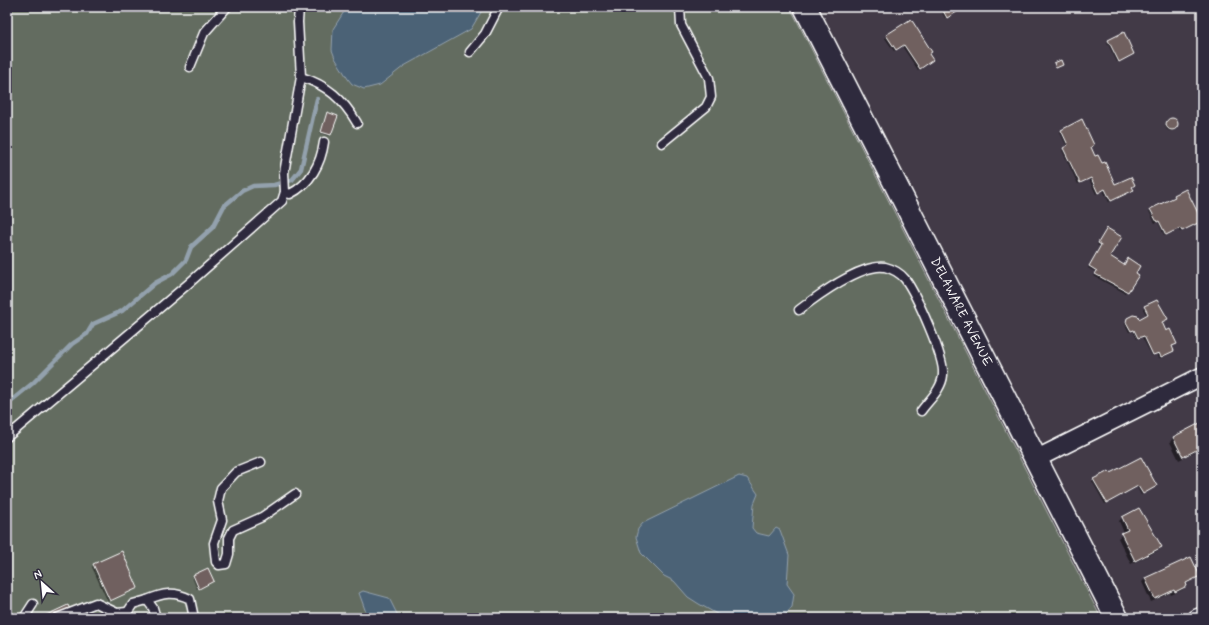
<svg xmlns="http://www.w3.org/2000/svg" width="1209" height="625" viewBox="0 0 1209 625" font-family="Mynerve,sans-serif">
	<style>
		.green { fill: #636c60; stroke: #b1b6b0 }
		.water { fill: #4b6276; stroke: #93a1ad }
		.shadow { fill: #0007 }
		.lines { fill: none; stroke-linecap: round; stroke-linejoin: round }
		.stream { stroke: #93a1ad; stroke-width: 4.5 }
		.building { fill: #70615e; stroke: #fff }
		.lane-casing { stroke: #fff; stroke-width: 11 }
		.street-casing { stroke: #fff; stroke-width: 20 }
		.secondary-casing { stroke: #fff; stroke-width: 25 }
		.lane { stroke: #2f2a3d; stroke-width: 8 }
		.street { stroke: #2f2a3d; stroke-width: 17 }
		.secondary { stroke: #2f2a3d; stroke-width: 22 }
		.labels { text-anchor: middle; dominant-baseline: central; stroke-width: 3; stroke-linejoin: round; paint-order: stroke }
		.street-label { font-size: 13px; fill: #fff; stroke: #2f2a3d }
	</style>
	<rect width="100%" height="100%" fill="#423a47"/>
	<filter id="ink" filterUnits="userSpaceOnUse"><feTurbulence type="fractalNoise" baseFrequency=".025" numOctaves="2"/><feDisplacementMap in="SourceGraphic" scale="8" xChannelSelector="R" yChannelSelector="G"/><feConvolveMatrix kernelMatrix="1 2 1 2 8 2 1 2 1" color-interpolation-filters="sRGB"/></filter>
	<g filter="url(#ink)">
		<polygon class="green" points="7,7 790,7 1101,618 7,618"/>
		<g class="water">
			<polygon points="347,7 484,7 471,29 404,66 380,85 364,89 352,84 348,79 335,58 332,50 333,29"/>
			<polygon points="739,476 747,478 758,494 754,504 752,528 756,533 769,536 776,528 780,530 789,555 787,584 794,594 792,607 783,618 724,618 699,604 688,597 674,581 664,576 641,553 636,537 638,529 643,523"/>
			<polygon points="363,591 389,598 399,618 368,618 359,593"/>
		</g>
		<g class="shadow">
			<polygon points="939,7 957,7 959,10 945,18"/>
			<polygon points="887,36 931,52 928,55 930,62 918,70 902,46 894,51 885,38"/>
			<polygon points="1109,41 1133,54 1117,62 1107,42"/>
			<polygon points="327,114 330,135 329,136 320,133"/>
			<circle cx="1171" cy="125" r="6"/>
			<polygon points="1061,131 1090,147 1115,185 1131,187 1132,190 1109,202 1103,190 1096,194 1089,179 1078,184 1062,150 1067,147 1060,132"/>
			<polygon points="1186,190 1201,221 1180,232 1178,229 1164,235 1158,222 1155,223 1149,211"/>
			<polygon points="1106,231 1109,256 1137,275 1125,293 1094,276 1096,272 1088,268 1101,247 1097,245"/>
			<polygon points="1145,307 1161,322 1174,345 1171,347 1171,352 1161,358 1159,358 1157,353 1152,356 1142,337 1137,339 1133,331 1129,332 1125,324 1128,319 1139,320 1147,316 1143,309"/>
			<polygon points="1202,423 1202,448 1179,460 1170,442 1173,438"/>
			<polygon points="1110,474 1156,486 1141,495 1137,487 1105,504 1092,481"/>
			<polygon points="1122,518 1150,532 1153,531 1161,547 1157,551 1131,564 1118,538 1124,533 1119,521"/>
			<polygon points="93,565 137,588 108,602 92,567"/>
			<polygon points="194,575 213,581 197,589 192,577"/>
			<polygon points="1199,576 1186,584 1186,586 1182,590 1171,595 1170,593 1151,602 1142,582 1145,579"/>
		</g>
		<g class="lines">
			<polyline class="stream" points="7,404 33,383 72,344 87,334 93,324 122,311 155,283 172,274 186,260 191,247 213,227 224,206 242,191 253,186 274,185 292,180 301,169 317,99"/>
		</g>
		<g class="building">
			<polygon points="941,7 959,7 960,10 947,18"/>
			<polygon points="911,19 932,52 929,54 933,60 920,69 904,45 896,50 886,35"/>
			<polygon points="1124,32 1134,54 1119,62 1108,40"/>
			<polygon points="1061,60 1063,65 1056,68 1054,63"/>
			<polygon points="327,112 338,116 331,135 321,132"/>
			<circle cx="1172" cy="124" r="6"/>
			<polygon points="1082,119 1094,145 1091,147 1095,156 1098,155 1102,163 1105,162 1115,184 1131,177 1135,185 1132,187 1134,190 1111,201 1105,189 1098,193 1091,178 1080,183 1063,148 1068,145 1061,130"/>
			<polygon points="1186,189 1202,221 1182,231 1180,228 1166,235 1159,221 1157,222 1150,209 1175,197 1174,195"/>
			<polygon points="1107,228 1122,237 1110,256 1124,265 1128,258 1140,266 1136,273 1139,275 1128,292 1095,274 1097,271 1089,266 1101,245 1098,243"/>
			<polygon points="1157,300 1168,319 1162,322 1166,331 1170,329 1177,344 1172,346 1174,351 1161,357 1159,353 1153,355 1144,336 1138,338 1134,330 1131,331 1126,322 1127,318 1133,315 1138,316 1139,319 1148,314 1144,306"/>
			<polygon points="1202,422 1202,447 1183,457 1173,437"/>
			<polygon points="1141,457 1157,486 1143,494 1138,486 1107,503 1093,479 1109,471 1110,473"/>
			<polygon points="1139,508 1162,547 1135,561 1121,533 1128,530 1122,517"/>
			<polygon points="122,551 138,588 110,601 93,564"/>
			<polygon points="1191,557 1200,576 1186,583 1187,586 1175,592 1174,590 1155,599 1145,578"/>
			<polygon points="208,568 214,581 199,589 193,575"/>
			<polygon points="68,605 74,618 40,618"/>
		</g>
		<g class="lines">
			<defs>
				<g id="lane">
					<polyline points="470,52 485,34 499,7"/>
					<polyline points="190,67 204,33 227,7"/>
					<path d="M301,77C327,85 343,99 357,123"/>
					<polyline points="662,143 706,107 711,97 709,78 681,25 680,7"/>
					<path d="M285,192L290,194C310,184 321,164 324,142"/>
					<path d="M799,310C817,296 862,263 885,267C893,269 900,273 905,279C916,294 945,358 943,375C942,389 929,400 921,411"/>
					<polyline points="7,437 188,284 282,201 285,192 284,173 301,77 298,22 299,7"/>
					<polyline points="261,462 236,472 221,488 218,501 222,520 214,543 216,562 219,565 226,564 229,554 229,538 233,530 262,517 295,494"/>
					<path d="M147,600C163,593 174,591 190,599L194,618"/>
					<polyline points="125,616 133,604 147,600 153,608 156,618"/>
					<polyline points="24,618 33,604"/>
					<polyline points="57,618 96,603 117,613 127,612"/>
				</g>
				<g id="street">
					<polyline points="1036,459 1202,376"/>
					<polyline points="1197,618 1202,616"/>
				</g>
				<polyline id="secondary" points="805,7 1117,618"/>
			</defs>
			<use href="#lane" class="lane-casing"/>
			<use href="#street" class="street-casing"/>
			<use href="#secondary" class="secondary-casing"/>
			<use href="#lane" class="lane"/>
			<use href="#street" class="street"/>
			<use href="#secondary" class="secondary"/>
		</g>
	</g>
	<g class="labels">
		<g class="street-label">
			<text transform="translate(961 312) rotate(63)">DELAWARE AVENUE</text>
		</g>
	</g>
	<rect width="1209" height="625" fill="none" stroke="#2f2a3d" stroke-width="24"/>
	<rect x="12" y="12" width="1185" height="601" fill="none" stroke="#fff" stroke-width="1.5" filter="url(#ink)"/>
	<g transform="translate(42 583) rotate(333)" stroke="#2f2a3d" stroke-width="3" paint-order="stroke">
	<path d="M0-3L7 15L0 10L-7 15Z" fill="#ffffff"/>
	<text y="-6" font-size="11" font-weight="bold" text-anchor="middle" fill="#ffffff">N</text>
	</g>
</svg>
